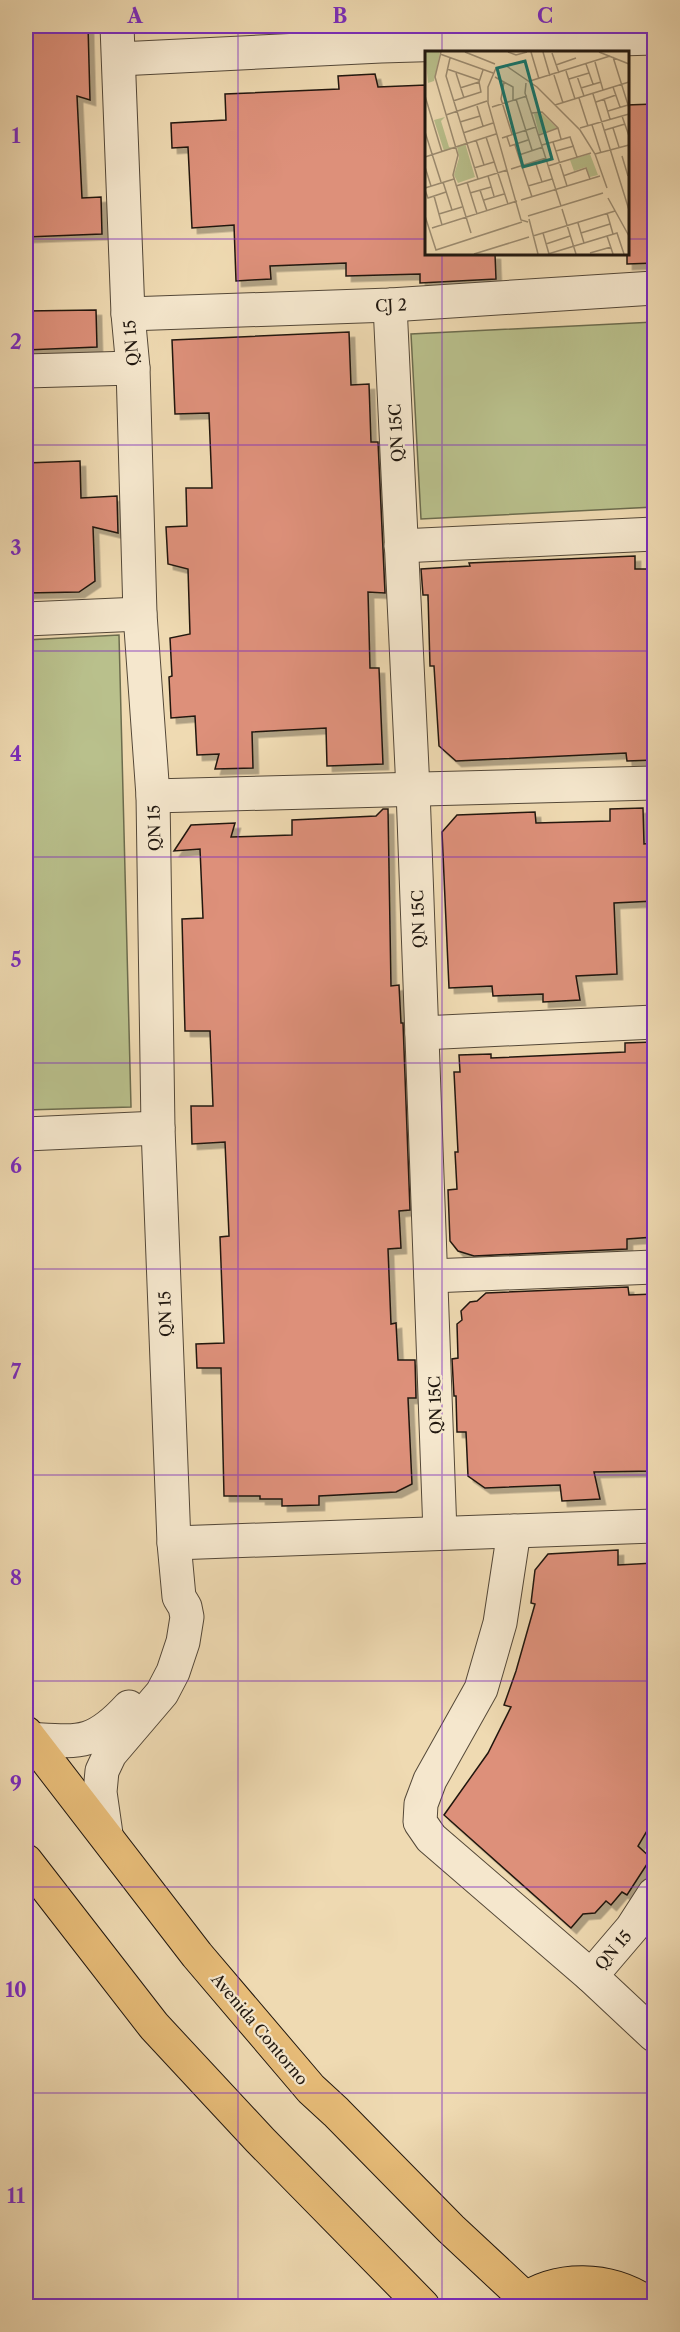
<svg xmlns="http://www.w3.org/2000/svg" width="680" height="2332" viewBox="0 0 680 2332" font-family="'Libre Caslon Text',serif">
	<style>
		.green { fill: #b9c08c; stroke: #6c6c4e; stroke-width: 1.5 }
		.building { fill: #dd907a; stroke: #20170f; stroke-width: 1.5; filter: url(#shadow) }
		.lines { fill: none; stroke-linecap: round; stroke-linejoin: round }
		.minor-casing { stroke: #544838; stroke-width: 35 }
		.major-casing { stroke: #20170f; stroke-width: 35 }
		.minor { stroke: #f5e7cd; stroke-width: 33 }
		.major { stroke: #e8bd79; stroke-width: 33 }
		.grid { fill: none; stroke: #7b2cbf; stroke-width: 1.5; stroke-opacity: 0.55 }
		.labels { text-anchor: middle; dominant-baseline: central; stroke-width: 4.5; stroke-linejoin: round; paint-order: stroke }
		.street-label { font-size: 16px; fill: #20170f; stroke: #f5e7cd }
		.inset-road { fill: none; stroke: #9c8c71; stroke-width: 1.5 }
		.view { fill: #0f766e; fill-opacity: 0.15; stroke: #0f766e; stroke-width: 3 }
		.inset-edge { fill: none; stroke: #20170f; stroke-width: 3 }
		.neatline { fill: none; stroke: #7b2cbf; stroke-width: 2 }
		.grid-label { font-size: 20px; text-anchor: middle; font-weight: bold; fill: #7b2cbf }
	</style>
	<defs>
		<filter id="shadow"><feDropShadow dx="5.5" dy="5.5" stdDeviation="0" flood-color="#0004"/></filter>
	</defs>
	<rect width="100%" height="100%" fill="#efdab2"/>
	<filter id="stains"><feTurbulence type="fractalNoise" baseFrequency=".00333" numOctaves="4"/><feColorMatrix values="0 0 0 0 .2 0 0 0 0 .09 0 0 0 0 .02 0 0 0 .5 -.17"/></filter>
	<radialGradient id="worn" r=".72"><stop offset=".6" stop-color="#630" stop-opacity="0"/><stop offset="1" stop-color="#630" stop-opacity=".3"/></radialGradient>
	<g class="green">
		<polygon points="654,322 654,507 421,519 411,334"/>
		<polygon points="119,635 131,1107 26,1110 26,640"/>
		<polygon points="567,2294 629,2306 527,2306"/>
	</g>
	<g class="building">
		<polygon points="26,26 88,26 90,100 77,96 82,198 101,197 102,234 26,237"/>
		<polygon points="375,74 378,87 426,85 426,254 495,254 496,279 420,283 420,274 346,276 346,263 270,266 271,279 236,281 234,225 192,228 188,147 172,148 171,123 226,120 225,94 339,89 338,76"/>
		<polygon points="654,104 654,263 627,264 627,105"/>
		<polygon points="96,310 97,347 26,350 26,311"/>
		<polygon points="349,332 351,385 369,384 371,442 378,442 385,593 368,592 370,668 379,668 383,764 327,766 326,728 252,732 253,768 215,769 219,754 197,755 195,716 171,718 169,677 172,676 170,638 190,634 188,569 168,564 166,527 187,526 186,488 212,488 209,413 175,414 172,340"/>
		<polygon points="80,461 81,498 117,496 118,533 93,527 95,581 79,592 26,593 26,463"/>
		<polygon points="635,556 635,569 654,569 654,760 627,761 626,753 456,761 439,746 434,666 430,666 428,595 423,595 421,569 470,566 469,563"/>
		<polygon points="643,808 644,844 654,843 654,901 614,903 617,974 576,976 580,1000 543,1002 543,994 493,996 492,986 449,988 442,832 457,815 535,812 536,823 610,821 610,809"/>
		<polygon points="383,809 388,809 391,986 399,985 401,1023 403,1023 410,1210 399,1211 401,1248 388,1249 391,1324 396,1323 398,1360 415,1360 416,1398 408,1398 412,1484 396,1492 319,1496 319,1505 282,1506 282,1499 260,1499 260,1496 224,1496 221,1368 197,1368 196,1344 224,1343 220,1237 229,1236 225,1142 192,1144 191,1106 213,1106 210,1031 185,1031 182,919 203,918 200,849 174,851 191,825 235,823 231,837 292,835 292,820 376,816"/>
		<polygon points="654,1042 654,1237 627,1239 627,1249 474,1256 458,1251 450,1241 448,1190 457,1189 455,1152 458,1152 454,1072 460,1072 459,1055 491,1054 491,1058 625,1052 625,1043"/>
		<polygon points="628,1287 629,1295 654,1294 654,1471 594,1472 600,1499 562,1501 560,1485 485,1488 468,1476 466,1432 457,1432 456,1396 454,1396 452,1359 458,1358 457,1324 462,1320 461,1311 470,1302 477,1301 486,1293"/>
		<polygon points="618,1550 618,1565 654,1563 654,1819 638,1846 651,1858 627,1895 622,1892 611,1905 606,1901 595,1913 583,1914 571,1928 444,1815 488,1753 511,1707 504,1705 516,1671 535,1604 531,1603 535,1570 548,1554"/>
	</g>
	<g class="lines">
		<defs>
			<g id="minor">
				<polyline points="119,59 381,46 654,38"/>
				<polyline points="390,305 413,790 440,1533"/>
				<polyline points="128,314 390,305 654,288"/>
				<polyline points="26,371 133,368"/>
				<polyline points="401,546 654,534"/>
				<polyline points="26,619 140,614"/>
				<polyline points="153,796 654,783"/>
				<polyline points="422,1033 654,1022"/>
				<polyline points="26,1134 158,1128"/>
				<polyline points="431,1276 654,1267"/>
				<polyline points="514,1531 500,1623 481,1689 430,1780 421,1804 420,1822 431,1838 591,1976 654,2035"/>
				<polyline points="174,1543 654,1526"/>
				<path d="M29,1739C79,1742 93,1746 129,1707"/>
				<polyline points="106,1834 100,1792 102,1771 110,1754 162,1693 173,1672 183,1642 187,1617 185,1607 179,1597 174,1543 158,1128 153,796 140,614 133,368 128,314 117,26"/>
				<polyline points="591,1976 632,1928 654,1894"/>
			</g>
			<g id="major">
				<polyline points="26,1733 197,1955 311,2089 336,2112 451,2229 525,2298"/>
				<polyline points="26,1861 154,2026 260,2140 423,2306"/>
				<path d="M515,2306C555,2274 611,2276 652,2306"/>
			</g>
		</defs>
		<use href="#minor" class="minor-casing"/>
		<use href="#major" class="major-casing"/>
		<use href="#minor" class="minor"/>
		<use href="#major" class="major"/>
	</g>
	<path class="grid" d="M238,26V2306M442,26V52M26,239H426M628,239H654M442,254V2306M26,445H654M26,651H654M26,857H654M26,1063H654M26,1269H654M26,1475H654M26,1681H654M26,1887H654M26,2093H654"/>
	<g class="labels">
		<g class="street-label">
			<text transform="translate(391 305) rotate(-3)">CJ 2</text>
			<text transform="translate(131 343) rotate(-95)">QN 15</text>
			<text transform="translate(396 433) rotate(-93)">QN 15C</text>
			<text transform="translate(154 828) rotate(-91)">QN 15</text>
			<text transform="translate(418 919) rotate(-92)">QN 15C</text>
			<text transform="translate(165 1314) rotate(-92)">QN 15</text>
			<text transform="translate(435 1405) rotate(-92)">QN 15C</text>
			<text transform="translate(613 1950) rotate(-49)">QN 15</text>
			<text transform="translate(260 2029) rotate(50)">Avenida Contorno</text>
		</g>
	</g>
	<g transform="translate(425 51)">
		<rect width="204" height="204" fill="#efdab2"/>
		<path d="M0,1H15L9,30L3,32ZM115,61L132,77L114,83L109,63ZM20,66L16,70L24,96L29,97L19,100L9,69ZM40,92L50,126L33,132L29,124L34,107L32,95ZM165,103L173,124L165,126L161,116L149,120L145,109Z" fill="#b9c08c"/>
		<path class="inset-road" d="M16,1L10,26L33,104L28,124L46,182M40,1L70,13M83,1L91,4L102,1M106,1L114,28M118,1L125,25M174,1L204,13M127,2L134,22M15,3L68,22M188,6L204,57M25,7L21,25L53,128M170,11L178,39M161,13L168,33M80,14L112,36L155,79L170,103L182,137M131,14L151,7M71,17L63,36V52L96,169L103,171M22,18L54,29M141,20L150,48M31,22L39,47M129,24L138,52M152,25L159,45M70,26L88,36V49M144,28L164,22M105,30L185,5M79,31L76,48L87,83M101,32L100,42L136,155M188,36L195,56M35,37L54,31M156,37L176,31M168,43L204,159M0,45L17,101M154,47L163,75M91,48L107,99M179,48L185,68M28,50L56,41L54,31L58,19M171,51L191,44M130,54L204,31M52,55L58,75M67,56L102,45M183,60L203,54M107,62L117,61L133,77L136,88M21,64L62,50M197,65L204,85M35,71L55,65M167,74L176,102M155,77L204,63M188,77L194,96M180,79L200,73M0,81L16,131M38,82L68,72M114,84L133,77M61,86L83,153M82,86L85,95L103,89M77,87L111,76M51,89L59,114M128,91L142,135M90,94L107,146M117,94L145,86L152,106M131,100L149,95M170,103L204,94M94,104L118,96M197,105L203,125M0,106L71,83M110,110L117,131M123,115L166,102M0,116L6,135M49,117L69,111M86,118L121,107M63,125L69,145M138,125L161,117L165,128M18,131L27,159M42,131L52,163M31,135L82,119M103,135L127,128M0,137L29,128M0,139L3,147L21,141M55,139L62,160M45,142L66,136M9,145L17,174M183,147L204,185M59,149L79,143M96,149L175,125M137,158L151,203M182,162L188,183M14,163L37,156M0,165L11,199L97,171M103,165L178,142M104,168L113,203M153,172L159,192M7,177L92,150M118,182L124,203M156,182L185,173M108,185L190,160M182,185L188,203M121,193L145,185M165,202L186,196M49,203L104,186M123,203L192,182L199,203"/>
		<path class="view" d="M100,10L127,108L98,116L72,17Z"/>
		<rect width="204" height="204" class="inset-edge"/>
	</g>
	<rect width="680" height="2332" fill="none" stroke="#efdab2" stroke-width="66"/>
	<rect x="33" y="33" width="614" height="2266" class="neatline"/>
	<g class="grid-label">
		<text x="135" y="23">A</text>
		<text x="340" y="23">B</text>
		<text x="545" y="23">C</text>
		<text x="16" y="143">1</text>
		<text x="16" y="349">2</text>
		<text x="16" y="555">3</text>
		<text x="16" y="761">4</text>
		<text x="16" y="967">5</text>
		<text x="16" y="1173">6</text>
		<text x="16" y="1379">7</text>
		<text x="16" y="1585">8</text>
		<text x="16" y="1791">9</text>
		<text x="16" y="1997">10</text>
		<text x="16" y="2203">11</text>
	</g>
	<rect width="100%" height="100%" filter="url(#stains)"/>
	<rect width="100%" height="100%" fill="url(#worn)"/>
</svg>
